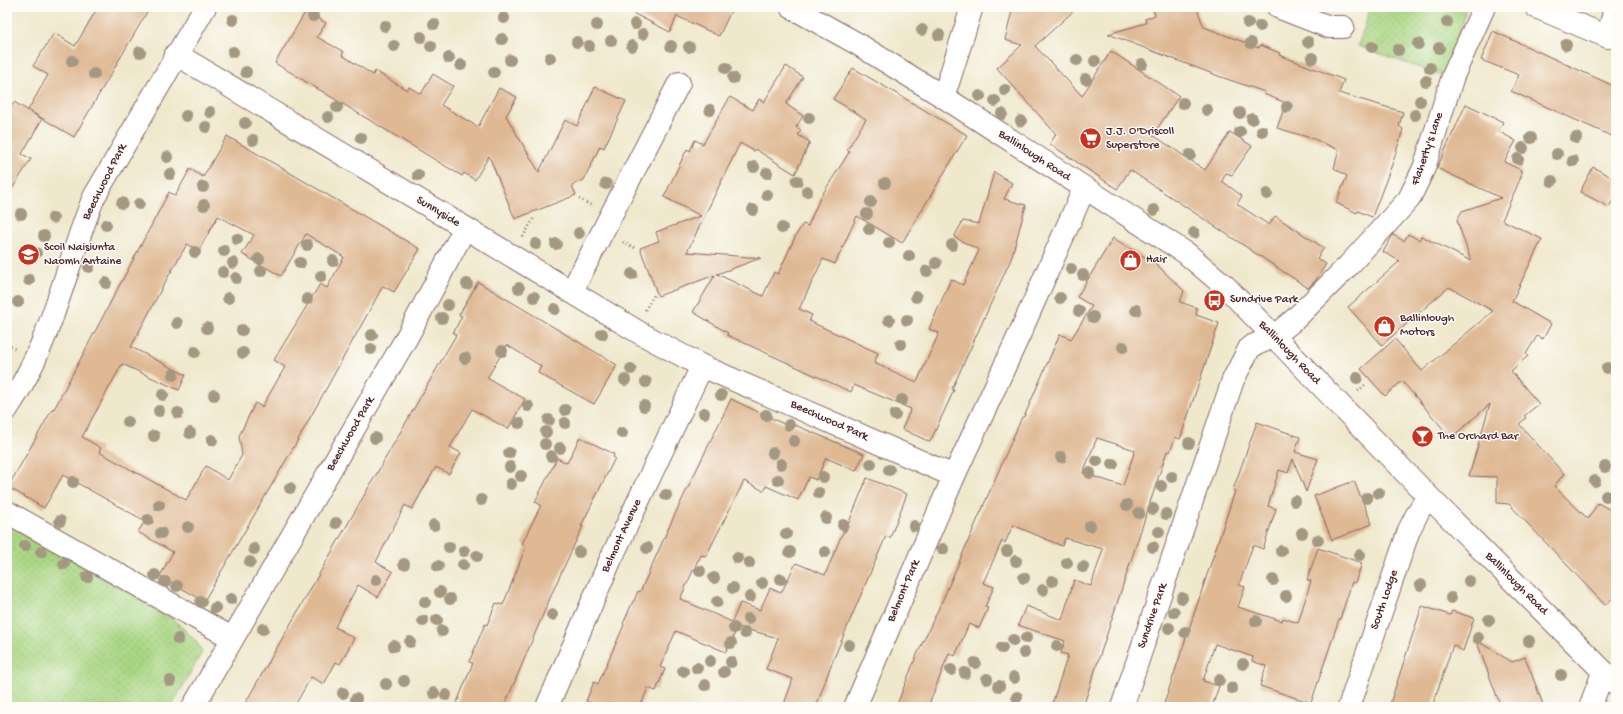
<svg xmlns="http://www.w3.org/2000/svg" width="1623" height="714" viewBox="0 0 1623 714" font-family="'Gochi Hand',sans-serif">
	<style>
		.grass { fill: url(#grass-dots); stroke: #7a7a57 }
		.building { fill: #dfb994; fill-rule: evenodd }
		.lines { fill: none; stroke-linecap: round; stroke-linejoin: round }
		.minor-casing { stroke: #846563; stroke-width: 24 }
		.path { stroke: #846563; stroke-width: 2.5; stroke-dasharray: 1 3; stroke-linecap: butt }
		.minor { stroke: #fff; stroke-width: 22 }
		.tree { fill: #a49882 }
		.labels { text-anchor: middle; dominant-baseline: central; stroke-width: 3; stroke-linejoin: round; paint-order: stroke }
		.poi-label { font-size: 12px; fill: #4a1f2b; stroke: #fdfcf7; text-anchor: start }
		.street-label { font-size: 12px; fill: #4a1f2b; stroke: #fdfcf7 }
	</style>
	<defs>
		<pattern id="grass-dots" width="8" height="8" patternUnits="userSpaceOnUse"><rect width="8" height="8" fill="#a9d683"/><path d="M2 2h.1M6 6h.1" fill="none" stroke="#93b771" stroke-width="1.8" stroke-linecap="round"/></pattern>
	</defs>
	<rect width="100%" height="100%" fill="#fdfcf7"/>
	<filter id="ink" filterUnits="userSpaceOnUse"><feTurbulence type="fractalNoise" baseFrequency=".025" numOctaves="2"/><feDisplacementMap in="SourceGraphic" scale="8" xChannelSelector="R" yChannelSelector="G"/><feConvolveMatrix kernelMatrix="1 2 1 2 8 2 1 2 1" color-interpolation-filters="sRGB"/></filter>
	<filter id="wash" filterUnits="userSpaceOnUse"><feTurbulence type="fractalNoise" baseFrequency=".012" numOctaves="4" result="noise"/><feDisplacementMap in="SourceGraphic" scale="16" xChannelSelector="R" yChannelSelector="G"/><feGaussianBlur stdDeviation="0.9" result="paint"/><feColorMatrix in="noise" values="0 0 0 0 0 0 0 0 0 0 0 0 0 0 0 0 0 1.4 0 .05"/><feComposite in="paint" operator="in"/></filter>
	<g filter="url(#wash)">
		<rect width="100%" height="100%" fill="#efe8cc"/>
		<g class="grass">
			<polygon points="1371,7 1466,7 1461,31 1445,77 1358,46"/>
			<polygon points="7,521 174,620 196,641 202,652 171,707 7,707"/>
		</g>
		<g id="blocks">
			<g class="building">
				<polygon points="98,7 150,7 74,137 28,110 48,75 33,66 54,33 75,46"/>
				<polygon points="621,7 733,7 719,36 677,16 670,32"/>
				<polygon points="1013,7 1078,7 1035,46 1082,96 1111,51 1179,96 1153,135 1205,170 1230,132 1252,146 1232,175 1226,173 1222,181 1242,196 1237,204 1269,225 1275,216 1324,248 1317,258 1326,264 1316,280 1308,288 1130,170 1117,189 1050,144 1056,134 997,68 1022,45 1005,40"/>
				<polygon points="1152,7 1196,7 1204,27 1259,48 1260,45 1280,53 1279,55 1344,80 1339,93 1403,112 1399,126 1403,129 1393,162 1372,217 1358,211 1357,213 1336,203 1347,176 1334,168 1339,150 1314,139 1277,128 1286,103 1264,94 1265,92 1221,77 1108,34 1146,23 1145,19 1155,15"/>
				<polygon points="306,11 326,23 317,37 344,52 342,55 373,75 375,71 407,90 409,87 421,94 433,74 453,86 441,105 478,127 499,88 517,97 506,116 539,172 565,120 577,126 595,87 626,101 604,148 600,146 584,180 572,185 576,195 515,219 489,156 475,180 464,173 462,176 275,63"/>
				<polygon points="1493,31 1616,87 1616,138 1511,91 1519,75 1481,60"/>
				<polygon points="786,66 803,77 786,104 803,116 796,127 801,130 798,135 810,142 795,174 755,149 754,151 740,143 687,252 761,258 717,274 763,296 774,272 778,274 796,235 803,224 808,226 820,198 850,151 847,150 866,119 833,99 853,68 967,135 902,243 857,216 835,264 823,259 799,309 812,315 809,321 878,353 874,363 917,382 939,333 929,329 951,279 963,285 979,250 954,237 963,221 979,224 994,172 1012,183 1004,199 1026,205 1011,259 952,389 954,390 930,442 902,429 911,409 854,385 851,392 727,335 728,333 693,312 715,275 658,296 640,248 659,241 656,232 701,216 664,197 687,149 690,151 695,140 703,144 730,97 753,110 759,99 764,102"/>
				<polygon points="14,102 42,119 22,154 31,159 7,197 7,115"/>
				<polygon points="1466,104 1503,122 1498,131 1516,141 1504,162 1521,170 1521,177 1502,220 1542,239 1512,301 1551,324 1543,339 1537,336 1526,354 1528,356 1511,371 1539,404 1524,416 1526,418 1519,424 1564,474 1554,486 1588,519 1598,503 1616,513 1616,595 1605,605 1509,504 1497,503 1497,477 1469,476 1490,404 1451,438 1402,381 1385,396 1361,369 1395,339 1422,371 1493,311 1449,287 1382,345 1348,307 1400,261 1383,252 1393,235 1404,241 1408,234 1419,240 1421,236 1471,261 1457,220 1462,211 1501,198 1437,168"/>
				<path d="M227,136L420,249L394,292L383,286L295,445L204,601L160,576L173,552L138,532L145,521L63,475L44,508L8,487L53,408L54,409L169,192L175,196L190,169L203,177ZM218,216L254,235L242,254L281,276L306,234L344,257L327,288L320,284L274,360L285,367L262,407L255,403L239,436L242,455L228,480L206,466L186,500L99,452L101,448L82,437L122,364L179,390L186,375L131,347L164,284L187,244L199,250Z"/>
				<polygon points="1593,167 1616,180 1616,195 1609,207 1580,192"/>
				<path d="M1113,238L1156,264L1184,291L1180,302L1197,308L1196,315L1219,323L1180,439L1175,437L1170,452L1167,451L1083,707H1051L1068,655L1061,653L1065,641L1018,625L1026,606L1062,620L1074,580L1091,586L1103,549L1065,538L1062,546L1013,525L1005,543L1002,541L983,583L994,587L985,607L988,608L979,628L969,624L955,656L949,653L928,707H896L915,659L943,599L1022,417H1024L1060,334L1071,339L1092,306L1077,297ZM1097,438L1135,450L1123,486L1083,473Z"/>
				<polygon points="478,282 617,365 594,404 538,373 541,366 507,345 487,378 525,399 508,429 472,409 450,447 461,453 449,474 436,467 412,509 405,505 376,562 393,572 378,597 358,585 335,627 354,638 340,664 336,662 324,684 311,677 294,707 243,707 456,335 453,333 462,316 459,315"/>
				<polygon points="731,399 788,426 790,423 864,454 856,471 826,458 816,480 809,477 798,500 766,486 764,491 744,481 706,556 701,555 699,560 698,560 680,599 732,622 740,603 760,610 770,588 781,593 796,563 825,575 843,532 845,532 867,478 907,494 890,538 886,536 831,665 816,707 783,707 793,679 766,669 778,638 738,627 726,652 676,631 660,667 665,669 656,691 648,688 640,707 600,707 586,701 594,682 598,684 624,625 623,624 633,601 634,601 638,591 640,592 674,516"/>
				<polygon points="1257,422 1300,437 1295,452 1318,459 1306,492 1293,459 1288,473 1279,470 1268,506 1276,509 1263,549 1253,545 1239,585 1245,587 1238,607 1282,621 1283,618 1298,623 1311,581 1307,580 1318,548 1362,563 1355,583 1352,582 1340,619 1339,619 1311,703 1260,686 1266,666 1252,661 1253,657 1215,644 1203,681 1219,686 1212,707 1163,707 1235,491 1233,490"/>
				<polygon points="580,437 614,454 613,457 615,458 581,526 583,526 556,584 504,707 455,707 473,663 469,662 485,624 487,625 496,603 503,605 518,567 526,546 522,544 541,505 535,502 557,458 567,463"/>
				<polygon points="1354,481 1372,524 1332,540 1314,496"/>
				<polygon points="1422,606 1450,615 1452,611 1474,618 1463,651 1453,645 1432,707 1389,707"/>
				<polygon points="1476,640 1512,662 1525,657 1544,707 1501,707"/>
			</g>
		</g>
	</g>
	<g filter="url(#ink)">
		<use href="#blocks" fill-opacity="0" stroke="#846563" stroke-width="1"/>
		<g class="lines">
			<defs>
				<g id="minor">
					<polyline points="791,7 856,43 942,96 1186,253 1226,287 1428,496 1616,684"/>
					<polyline points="1278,7 1329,27 1343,27"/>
					<polyline points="1536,7 1608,37 1615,7"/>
					<polyline points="176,54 640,333 702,366 954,476"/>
					<polyline points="942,96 948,83 972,7"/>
					<polyline points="572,291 679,83"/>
					<path d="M7,409C52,343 64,270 94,197L205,7"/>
					<polyline points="7,512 232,638"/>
					<polyline points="193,707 407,337 465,228"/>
					<polyline points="547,707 610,561 702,366"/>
					<polyline points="855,707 954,476 1020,333 1084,189"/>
					<polyline points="1122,707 1233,380 1250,347 1273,337 1295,319 1349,265 1409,199 1424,168 1453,76 1484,7"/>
					<polyline points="1349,707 1409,530 1418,512 1428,496"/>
					<polyline points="1590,707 1603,673"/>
				</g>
			</defs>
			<use href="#minor" class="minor-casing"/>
			<g class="path">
				<polyline points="579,199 591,205"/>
				<polyline points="523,237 534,218"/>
				<polyline points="623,242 637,249"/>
				<polyline points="645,310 654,295"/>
				<polyline points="7,344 15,349"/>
				<polyline points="1358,391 1367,383"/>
			</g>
			<use href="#minor" class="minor"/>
		</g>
		<g class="tree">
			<circle cx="313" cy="16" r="6"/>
			<circle cx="504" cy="18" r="6"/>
			<circle cx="233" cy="20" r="6"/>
			<circle cx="1447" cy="22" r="6"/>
			<circle cx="1248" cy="23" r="6"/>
			<circle cx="434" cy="24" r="6"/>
			<circle cx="635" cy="24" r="6"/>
			<circle cx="597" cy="25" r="6"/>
			<circle cx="385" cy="26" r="6"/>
			<circle cx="1260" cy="26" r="6"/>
			<circle cx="922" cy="30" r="6"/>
			<circle cx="643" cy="34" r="6"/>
			<circle cx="939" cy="35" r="6"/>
			<circle cx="421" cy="37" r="6"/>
			<circle cx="502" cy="39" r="6"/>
			<circle cx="611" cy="41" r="6"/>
			<circle cx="577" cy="42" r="6"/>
			<circle cx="1308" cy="42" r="6"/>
			<circle cx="1251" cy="43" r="6"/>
			<circle cx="1418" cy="44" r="6"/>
			<circle cx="1566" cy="45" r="6"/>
			<circle cx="394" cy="46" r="6"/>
			<circle cx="431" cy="46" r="6"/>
			<circle cx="589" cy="46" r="6"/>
			<circle cx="632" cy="46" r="6"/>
			<circle cx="671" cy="46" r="6"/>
			<circle cx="689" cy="47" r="6"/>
			<circle cx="1372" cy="47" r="6"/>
			<circle cx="1439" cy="48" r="6"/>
			<circle cx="1398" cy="50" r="6"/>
			<circle cx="140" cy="52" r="6"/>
			<circle cx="233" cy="52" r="6"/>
			<circle cx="449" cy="58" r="6"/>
			<circle cx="550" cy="58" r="6"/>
			<circle cx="1312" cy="58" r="6"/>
			<circle cx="510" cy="60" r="6"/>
			<circle cx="1077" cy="60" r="6"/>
			<circle cx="72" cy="61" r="6"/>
			<circle cx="1095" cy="61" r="6"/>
			<circle cx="1142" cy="64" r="6"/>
			<circle cx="461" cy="65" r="6"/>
			<circle cx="726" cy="68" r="6"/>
			<circle cx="1430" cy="68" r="6"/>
			<circle cx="246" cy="72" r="6"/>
			<circle cx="494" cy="72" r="6"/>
			<circle cx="94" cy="74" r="6"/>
			<circle cx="733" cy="78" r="6"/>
			<circle cx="1086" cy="79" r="6"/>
			<circle cx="1426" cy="81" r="6"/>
			<circle cx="1005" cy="90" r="6"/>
			<circle cx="980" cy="96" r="6"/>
			<circle cx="995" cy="101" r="6"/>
			<circle cx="1420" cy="101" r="6"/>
			<circle cx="1183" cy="103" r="6"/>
			<circle cx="337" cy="107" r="6"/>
			<circle cx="1287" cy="107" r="6"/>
			<circle cx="710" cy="110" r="6"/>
			<circle cx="1207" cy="110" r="6"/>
			<circle cx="210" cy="112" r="6"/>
			<circle cx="1240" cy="113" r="6"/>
			<circle cx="1002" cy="114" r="6"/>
			<circle cx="1415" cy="115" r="6"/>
			<circle cx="186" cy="116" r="6"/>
			<circle cx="328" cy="117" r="6"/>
			<circle cx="809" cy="118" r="6"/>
			<circle cx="1252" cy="119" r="6"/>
			<circle cx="1021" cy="121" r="6"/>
			<circle cx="245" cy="123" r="6"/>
			<circle cx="206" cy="127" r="6"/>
			<circle cx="1262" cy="131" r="6"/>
			<circle cx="1240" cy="132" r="6"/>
			<circle cx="361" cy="138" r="6"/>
			<circle cx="1531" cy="138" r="6"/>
			<circle cx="1576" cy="138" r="6"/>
			<circle cx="253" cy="140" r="6"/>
			<circle cx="1523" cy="148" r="6"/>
			<circle cx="1557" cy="154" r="6"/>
			<circle cx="1190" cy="155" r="6"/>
			<circle cx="167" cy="157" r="6"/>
			<circle cx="1518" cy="159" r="6"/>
			<circle cx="1573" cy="161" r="6"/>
			<circle cx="754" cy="167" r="6"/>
			<circle cx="767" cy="173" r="6"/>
			<circle cx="170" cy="174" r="6"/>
			<circle cx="418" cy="175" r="6"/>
			<circle cx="797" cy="181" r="6"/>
			<circle cx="1552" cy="181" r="6"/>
			<circle cx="885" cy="183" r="6"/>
			<circle cx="606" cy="184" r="6"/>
			<circle cx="203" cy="187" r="6"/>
			<circle cx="807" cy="191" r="6"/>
			<circle cx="1267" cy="194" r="6"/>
			<circle cx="767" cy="195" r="6"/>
			<circle cx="871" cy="202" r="6"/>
			<circle cx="122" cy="203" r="6"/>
			<circle cx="139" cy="204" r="6"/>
			<circle cx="204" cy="205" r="6"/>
			<circle cx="753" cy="210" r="6"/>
			<circle cx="1154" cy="210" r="6"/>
			<circle cx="21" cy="214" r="6"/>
			<circle cx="867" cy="214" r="6"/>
			<circle cx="53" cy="218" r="6"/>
			<circle cx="106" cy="225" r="6"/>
			<circle cx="782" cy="228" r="6"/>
			<circle cx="869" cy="229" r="6"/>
			<circle cx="579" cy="233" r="6"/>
			<circle cx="1194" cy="233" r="6"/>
			<circle cx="44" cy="236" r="6"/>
			<circle cx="237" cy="239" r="6"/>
			<circle cx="889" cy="243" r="6"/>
			<circle cx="536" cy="244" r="6"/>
			<circle cx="556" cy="244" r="6"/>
			<circle cx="307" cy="245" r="6"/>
			<circle cx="952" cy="245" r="6"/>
			<circle cx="224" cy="251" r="6"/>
			<circle cx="195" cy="252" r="6"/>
			<circle cx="36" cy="253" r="6"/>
			<circle cx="909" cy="256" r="6"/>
			<circle cx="259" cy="259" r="6"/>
			<circle cx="333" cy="261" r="6"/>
			<circle cx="233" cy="263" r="6"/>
			<circle cx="300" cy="263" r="6"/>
			<circle cx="936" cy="263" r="6"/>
			<circle cx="89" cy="267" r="6"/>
			<circle cx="1071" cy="269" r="6"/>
			<circle cx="261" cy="271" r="6"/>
			<circle cx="927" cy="271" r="6"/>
			<circle cx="223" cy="272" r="6"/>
			<circle cx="632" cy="274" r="6"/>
			<circle cx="1083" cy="275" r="6"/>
			<circle cx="321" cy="276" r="6"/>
			<circle cx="236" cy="278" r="6"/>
			<circle cx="29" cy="280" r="6"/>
			<circle cx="106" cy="283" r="6"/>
			<circle cx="467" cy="284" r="6"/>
			<circle cx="519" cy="288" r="6"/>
			<circle cx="534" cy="297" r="6"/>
			<circle cx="916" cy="297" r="6"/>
			<circle cx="228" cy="298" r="6"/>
			<circle cx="1060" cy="298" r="6"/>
			<circle cx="307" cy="299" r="6"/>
			<circle cx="18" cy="302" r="6"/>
			<circle cx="448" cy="305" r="6"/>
			<circle cx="555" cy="309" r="6"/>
			<circle cx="1136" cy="310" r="6"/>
			<circle cx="1079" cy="311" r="6"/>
			<circle cx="1093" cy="317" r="6"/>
			<circle cx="442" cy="318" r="6"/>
			<circle cx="889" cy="320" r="6"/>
			<circle cx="907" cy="320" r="6"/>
			<circle cx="177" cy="323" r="6"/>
			<circle cx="207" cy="328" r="6"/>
			<circle cx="242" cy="330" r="6"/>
			<circle cx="602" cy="334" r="6"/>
			<circle cx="372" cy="335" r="6"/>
			<circle cx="901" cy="344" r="6"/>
			<circle cx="1123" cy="347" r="6"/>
			<circle cx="371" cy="349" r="6"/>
			<circle cx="502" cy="351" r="6"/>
			<circle cx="195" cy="352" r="6"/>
			<circle cx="243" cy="353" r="6"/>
			<circle cx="465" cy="358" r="6"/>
			<circle cx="1607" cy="368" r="6"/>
			<circle cx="631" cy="369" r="6"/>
			<circle cx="173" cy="375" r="6"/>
			<circle cx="1357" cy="378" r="6"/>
			<circle cx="625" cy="380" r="6"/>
			<circle cx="646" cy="382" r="6"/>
			<circle cx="163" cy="395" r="6"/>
			<circle cx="214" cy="395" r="6"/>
			<circle cx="721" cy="395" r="6"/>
			<circle cx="902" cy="400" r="6"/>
			<circle cx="528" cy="406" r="6"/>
			<circle cx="644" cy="406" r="6"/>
			<circle cx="565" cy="410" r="6"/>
			<circle cx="159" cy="411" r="6"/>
			<circle cx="178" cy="413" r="6"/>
			<circle cx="704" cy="413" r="6"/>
			<circle cx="766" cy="415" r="6"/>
			<circle cx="895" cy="415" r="6"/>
			<circle cx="549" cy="420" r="6"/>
			<circle cx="128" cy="422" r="6"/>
			<circle cx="519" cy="423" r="6"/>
			<circle cx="565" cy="423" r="6"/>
			<circle cx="789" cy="425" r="6"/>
			<circle cx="546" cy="432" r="6"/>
			<circle cx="190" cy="433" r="6"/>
			<circle cx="622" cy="433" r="6"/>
			<circle cx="154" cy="436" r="6"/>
			<circle cx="375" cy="438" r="6"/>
			<circle cx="212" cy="440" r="6"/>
			<circle cx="794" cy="441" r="6"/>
			<circle cx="1189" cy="443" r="6"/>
			<circle cx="545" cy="444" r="6"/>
			<circle cx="560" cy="448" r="6"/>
			<circle cx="509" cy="453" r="6"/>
			<circle cx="773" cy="453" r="6"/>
			<circle cx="551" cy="456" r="6"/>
			<circle cx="1061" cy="457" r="6"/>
			<circle cx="1097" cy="461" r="6"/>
			<circle cx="781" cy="464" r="6"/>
			<circle cx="871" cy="464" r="6"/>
			<circle cx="1113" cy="464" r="6"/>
			<circle cx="510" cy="467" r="6"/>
			<circle cx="1605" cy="467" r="6"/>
			<circle cx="889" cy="470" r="6"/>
			<circle cx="1090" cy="473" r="6"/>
			<circle cx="521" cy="476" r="6"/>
			<circle cx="823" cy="477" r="6"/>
			<circle cx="1172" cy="477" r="6"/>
			<circle cx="778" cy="480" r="6"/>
			<circle cx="1595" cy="481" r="6"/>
			<circle cx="73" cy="482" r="6"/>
			<circle cx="511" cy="484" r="6"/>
			<circle cx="1161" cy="486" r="6"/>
			<circle cx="290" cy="488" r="6"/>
			<circle cx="819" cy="493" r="6"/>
			<circle cx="1379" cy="493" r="6"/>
			<circle cx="666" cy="495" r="6"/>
			<circle cx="1606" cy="496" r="6"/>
			<circle cx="1367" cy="498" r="6"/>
			<circle cx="481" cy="500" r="6"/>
			<circle cx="1295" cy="501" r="6"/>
			<circle cx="159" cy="505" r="6"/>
			<circle cx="1127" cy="505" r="6"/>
			<circle cx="1153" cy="509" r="6"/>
			<circle cx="1139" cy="513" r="6"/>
			<circle cx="1166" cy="514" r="6"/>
			<circle cx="826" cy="518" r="6"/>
			<circle cx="148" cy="520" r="6"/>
			<circle cx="60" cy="521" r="6"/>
			<circle cx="336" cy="523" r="6"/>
			<circle cx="434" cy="525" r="6"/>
			<circle cx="843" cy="525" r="6"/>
			<circle cx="914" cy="526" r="6"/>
			<circle cx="1090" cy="526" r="6"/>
			<circle cx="188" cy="527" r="6"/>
			<circle cx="1159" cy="532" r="6"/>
			<circle cx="161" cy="533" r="6"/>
			<circle cx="1302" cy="533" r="6"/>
			<circle cx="786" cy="534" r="6"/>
			<circle cx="1318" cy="540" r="6"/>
			<circle cx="25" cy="546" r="6"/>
			<circle cx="449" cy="547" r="6"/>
			<circle cx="1153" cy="547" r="6"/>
			<circle cx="647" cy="548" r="6"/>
			<circle cx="254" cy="549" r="6"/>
			<circle cx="943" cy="549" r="6"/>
			<circle cx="464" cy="551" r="6"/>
			<circle cx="1007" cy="551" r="6"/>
			<circle cx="1281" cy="551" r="6"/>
			<circle cx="41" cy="552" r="6"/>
			<circle cx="579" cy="552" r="6"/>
			<circle cx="790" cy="552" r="6"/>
			<circle cx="825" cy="552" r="6"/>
			<circle cx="1360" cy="555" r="6"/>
			<circle cx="477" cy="556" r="6"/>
			<circle cx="737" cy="558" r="6"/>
			<circle cx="1016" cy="561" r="6"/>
			<circle cx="250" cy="562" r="6"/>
			<circle cx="749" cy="563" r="6"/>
			<circle cx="1067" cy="563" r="6"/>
			<circle cx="64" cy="564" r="6"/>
			<circle cx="404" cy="564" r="6"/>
			<circle cx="463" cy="565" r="6"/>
			<circle cx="438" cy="566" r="6"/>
			<circle cx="1083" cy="567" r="6"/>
			<circle cx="700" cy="571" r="6"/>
			<circle cx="155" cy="575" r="6"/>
			<circle cx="87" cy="577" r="6"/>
			<circle cx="714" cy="578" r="6"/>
			<circle cx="1024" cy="578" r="6"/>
			<circle cx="781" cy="579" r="6"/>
			<circle cx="376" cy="580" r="6"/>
			<circle cx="1273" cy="580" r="6"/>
			<circle cx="1052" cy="581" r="6"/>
			<circle cx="1469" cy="581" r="6"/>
			<circle cx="165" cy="582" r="6"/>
			<circle cx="762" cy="583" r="6"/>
			<circle cx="1421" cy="585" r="6"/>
			<circle cx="177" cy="586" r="6"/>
			<circle cx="733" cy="588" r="6"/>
			<circle cx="1043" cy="590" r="6"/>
			<circle cx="440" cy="592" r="6"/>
			<circle cx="1286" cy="596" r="6"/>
			<circle cx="750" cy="597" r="6"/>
			<circle cx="1182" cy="598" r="6"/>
			<circle cx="1451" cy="598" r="6"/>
			<circle cx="231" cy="599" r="6"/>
			<circle cx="450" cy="599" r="6"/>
			<circle cx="201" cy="602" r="6"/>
			<circle cx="425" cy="602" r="6"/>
			<circle cx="717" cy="602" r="6"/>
			<circle cx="215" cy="608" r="6"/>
			<circle cx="1174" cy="612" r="6"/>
			<circle cx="552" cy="615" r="6"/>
			<circle cx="748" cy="619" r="6"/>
			<circle cx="437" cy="620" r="6"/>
			<circle cx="1489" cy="620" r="6"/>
			<circle cx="423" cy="621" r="6"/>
			<circle cx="1256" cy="621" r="6"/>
			<circle cx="734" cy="628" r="6"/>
			<circle cx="1169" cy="628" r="6"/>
			<circle cx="263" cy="629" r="6"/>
			<circle cx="442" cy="631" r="6"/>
			<circle cx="1185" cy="632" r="6"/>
			<circle cx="745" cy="633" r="6"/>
			<circle cx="1026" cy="638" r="6"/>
			<circle cx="1478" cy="638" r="6"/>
			<circle cx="178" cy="639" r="6"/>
			<circle cx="1013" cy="640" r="6"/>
			<circle cx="1529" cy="641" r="6"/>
			<circle cx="410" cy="642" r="6"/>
			<circle cx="731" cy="643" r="6"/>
			<circle cx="849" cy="645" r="6"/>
			<circle cx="394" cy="646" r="6"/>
			<circle cx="1057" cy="646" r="6"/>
			<circle cx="1002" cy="648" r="6"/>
			<circle cx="1024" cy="653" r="6"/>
			<circle cx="710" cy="661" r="6"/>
			<circle cx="731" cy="662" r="6"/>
			<circle cx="975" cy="663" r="6"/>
			<circle cx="1243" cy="664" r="6"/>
			<circle cx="697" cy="668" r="6"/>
			<circle cx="951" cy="670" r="6"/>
			<circle cx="683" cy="671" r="6"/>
			<circle cx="724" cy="672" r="6"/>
			<circle cx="965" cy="673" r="6"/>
			<circle cx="1561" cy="675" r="6"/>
			<circle cx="1014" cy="678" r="6"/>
			<circle cx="987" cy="679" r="6"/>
			<circle cx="1219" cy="680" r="6"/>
			<circle cx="170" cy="681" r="6"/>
			<circle cx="404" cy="681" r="6"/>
			<circle cx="386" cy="684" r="6"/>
			<circle cx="705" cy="685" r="6"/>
			<circle cx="999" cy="686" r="6"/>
			<circle cx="1232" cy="688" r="6"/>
			<circle cx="343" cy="693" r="6"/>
			<circle cx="434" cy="693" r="6"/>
			<circle cx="446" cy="695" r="6"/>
			<circle cx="1017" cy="697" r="6"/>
			<circle cx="356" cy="699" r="6"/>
		</g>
	</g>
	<defs>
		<symbol id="supermarket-disc" viewBox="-11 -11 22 22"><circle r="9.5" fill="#c8321e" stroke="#fdfcf7"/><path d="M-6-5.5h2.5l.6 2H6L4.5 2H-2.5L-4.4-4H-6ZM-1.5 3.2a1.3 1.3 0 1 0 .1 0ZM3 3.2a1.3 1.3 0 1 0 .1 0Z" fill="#fff"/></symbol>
		<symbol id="school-disc" viewBox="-11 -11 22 22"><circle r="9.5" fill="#c8321e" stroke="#fdfcf7"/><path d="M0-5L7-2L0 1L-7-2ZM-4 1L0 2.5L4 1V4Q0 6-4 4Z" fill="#fff"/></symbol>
		<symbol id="shop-disc" viewBox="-11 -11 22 22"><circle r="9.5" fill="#c8321e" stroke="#fdfcf7"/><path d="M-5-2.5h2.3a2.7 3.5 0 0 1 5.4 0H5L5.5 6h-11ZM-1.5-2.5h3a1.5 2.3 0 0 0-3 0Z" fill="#fff"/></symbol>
		<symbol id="bus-disc" viewBox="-11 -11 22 22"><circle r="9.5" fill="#c8321e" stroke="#fdfcf7"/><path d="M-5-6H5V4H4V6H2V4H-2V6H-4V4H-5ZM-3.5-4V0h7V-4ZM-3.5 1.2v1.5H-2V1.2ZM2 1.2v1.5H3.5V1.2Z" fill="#fff"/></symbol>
		<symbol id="bar-disc" viewBox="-11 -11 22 22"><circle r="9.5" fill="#c8321e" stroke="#fdfcf7"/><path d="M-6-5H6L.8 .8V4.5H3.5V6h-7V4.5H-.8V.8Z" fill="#fff"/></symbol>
	</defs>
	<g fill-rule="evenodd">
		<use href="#supermarket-disc" x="1078" y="126" width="25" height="25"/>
		<use href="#school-disc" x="16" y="242" width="25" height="25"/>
		<use href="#shop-disc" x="1118" y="248" width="25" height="25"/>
		<use href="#bus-disc" x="1202" y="288" width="25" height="25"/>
		<use href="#shop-disc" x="1372" y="314" width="25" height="25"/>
		<use href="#bar-disc" x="1410" y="424" width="25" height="25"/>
	</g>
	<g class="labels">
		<g class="poi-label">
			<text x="1106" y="132">J.J. O'Driscoll<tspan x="1106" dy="14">Superstore</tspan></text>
			<text x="44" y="248">Scoil Naisiunta<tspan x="44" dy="14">Naomh Antaine</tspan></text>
			<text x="1146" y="260">Hair</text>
			<text x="1230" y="300">Sundrive Park</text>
			<text x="1400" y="319">Ballinlough<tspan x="1400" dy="14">Motors</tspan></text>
			<text x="1438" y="437">The Orchard Bar</text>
		</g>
		<g class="street-label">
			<text transform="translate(1428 149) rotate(-71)">Flaherty's Lane</text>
			<text transform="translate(1034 156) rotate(33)">Ballinlough Road</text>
			<text transform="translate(105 182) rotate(-63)">Beechwood Park</text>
			<text transform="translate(438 212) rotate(31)">Sunnyside</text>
			<text transform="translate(1289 353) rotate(46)">Ballinlough Road</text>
			<text transform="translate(829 421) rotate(24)">Beechwood Park</text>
			<text transform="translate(351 434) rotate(-60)">Beechwood Park</text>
			<text transform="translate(622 536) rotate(-65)">Belmont Avenue</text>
			<text transform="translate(1516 584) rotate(45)">Ballinlough Road</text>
			<text transform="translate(904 591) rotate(-67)">Belmont Park</text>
			<text transform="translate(1385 600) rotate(-71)">South Lodge</text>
			<text transform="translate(1153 616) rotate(-71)">Sundrive Park</text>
		</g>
	</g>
	<rect width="1623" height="714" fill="none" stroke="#fdfcf7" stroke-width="24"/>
</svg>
